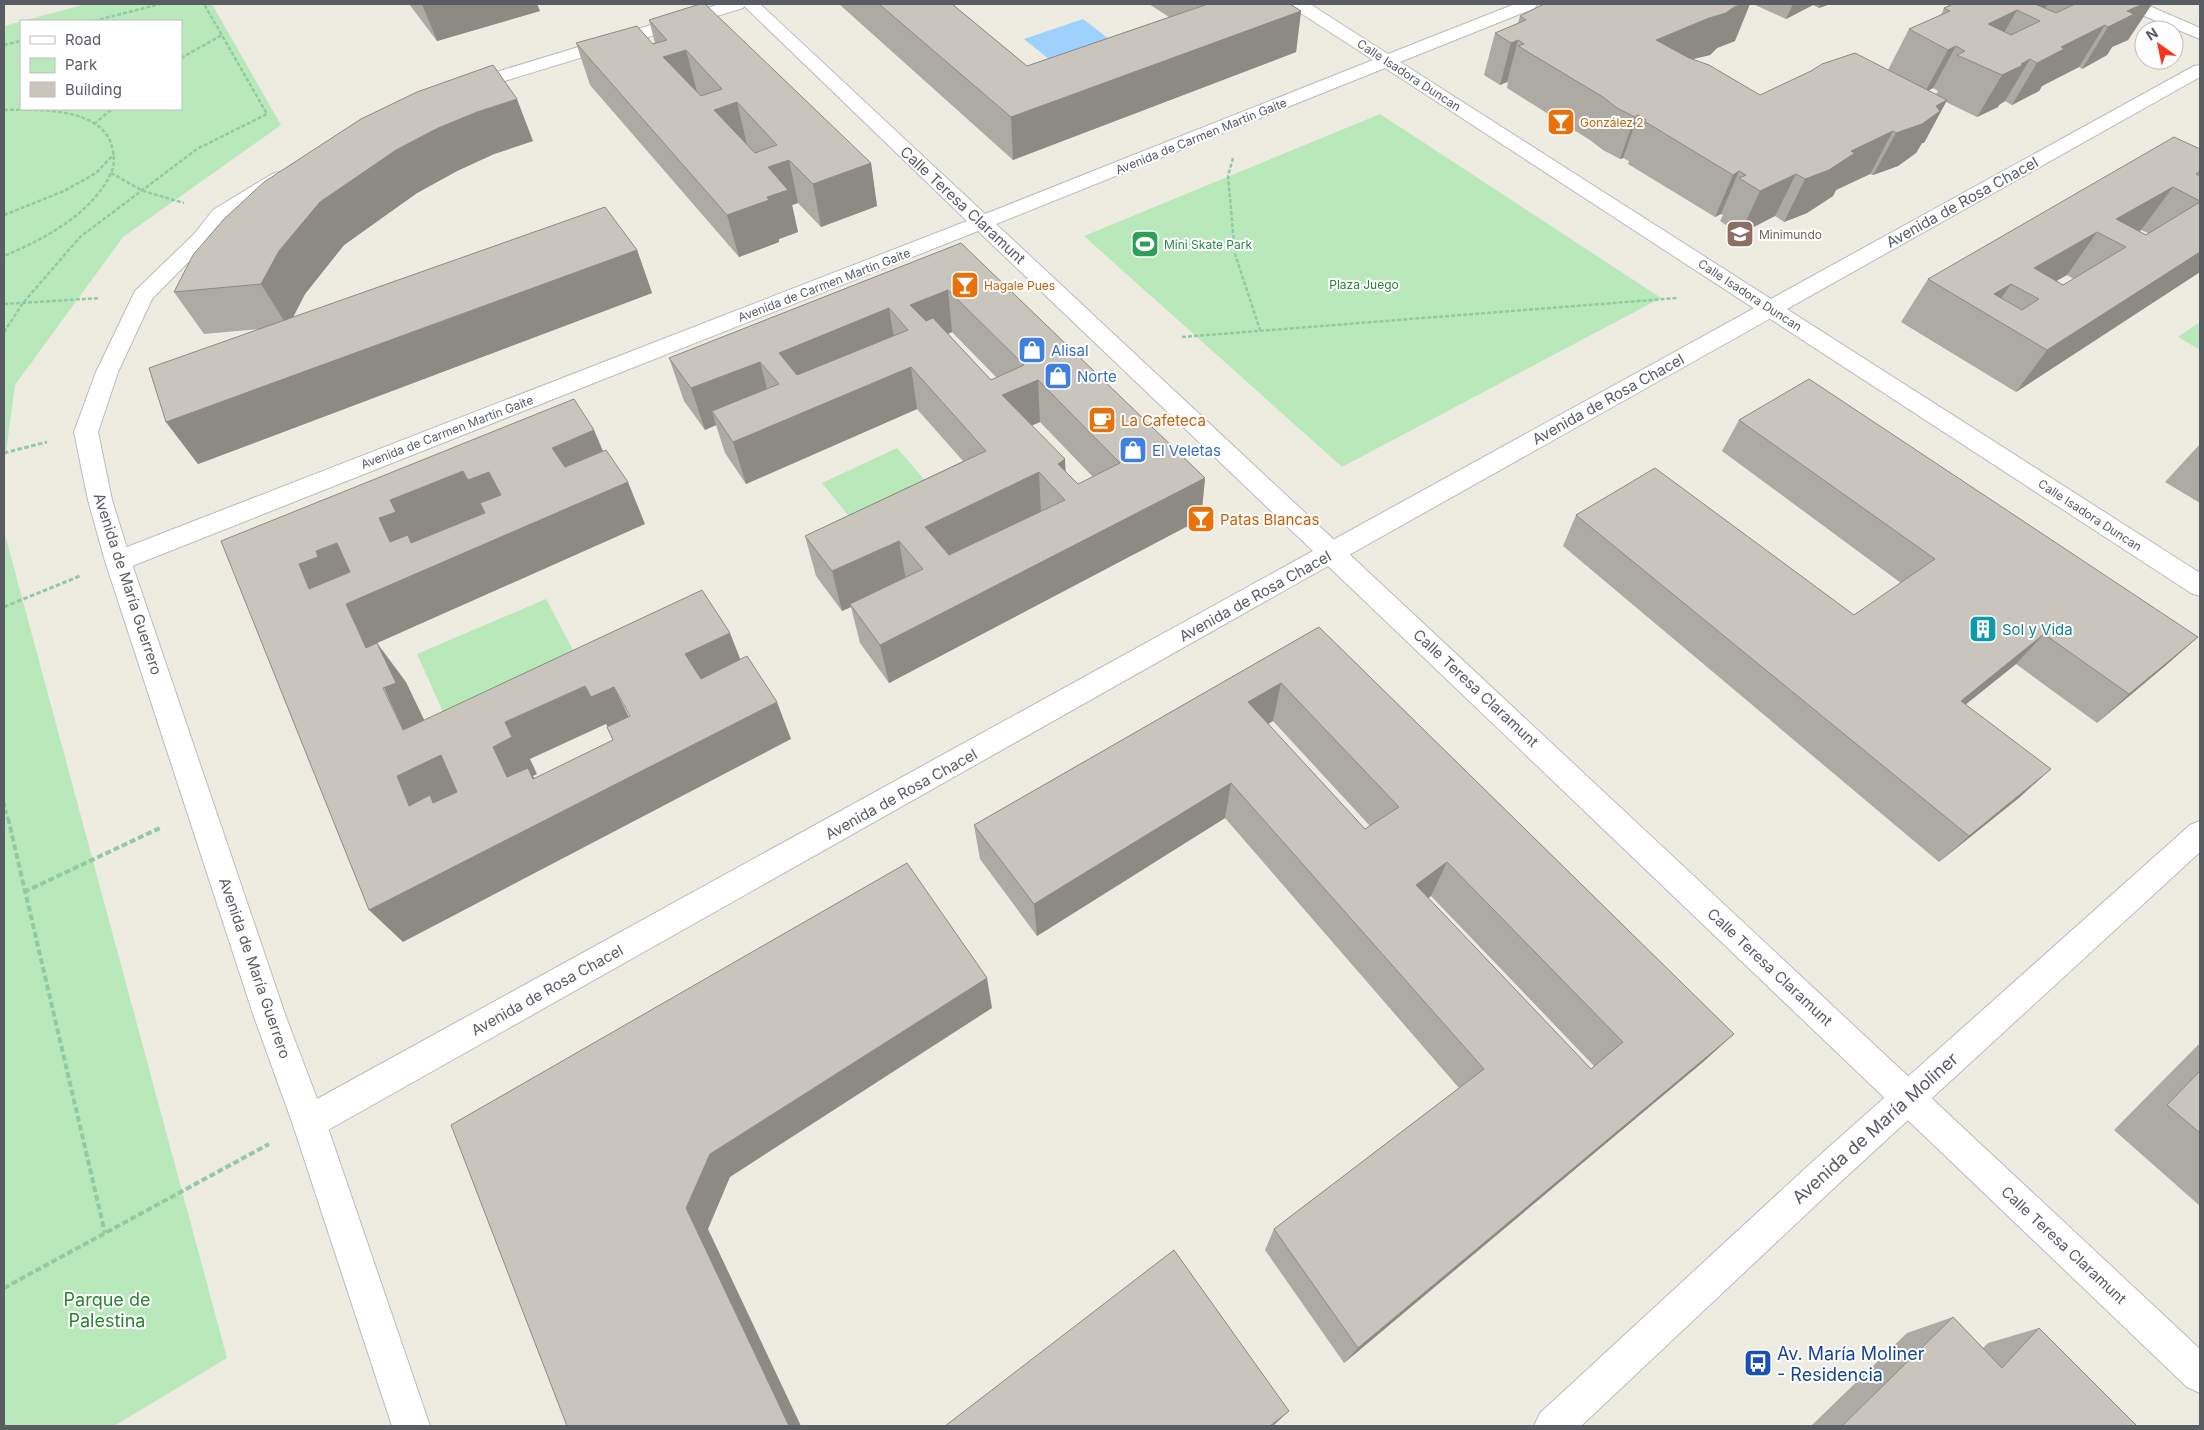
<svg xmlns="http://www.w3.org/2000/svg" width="2204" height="1430" viewBox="0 0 2204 1430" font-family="Inter,sans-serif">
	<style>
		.green { fill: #b9e9bb; fill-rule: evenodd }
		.water { fill: #9fd1ff }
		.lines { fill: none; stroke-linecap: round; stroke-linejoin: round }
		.pedestrian-casing { stroke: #b8bbc1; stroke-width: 2 }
		.minor-casing { stroke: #b8bbc1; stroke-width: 2 }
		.tertiary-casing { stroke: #b8bbc1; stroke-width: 2 }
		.path-far2 { stroke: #92caa4; stroke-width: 2.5; stroke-dasharray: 4 2; stroke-linecap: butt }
		.path-far1 { stroke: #92caa4; stroke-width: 3; stroke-dasharray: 4.5 2.5; stroke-linecap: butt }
		.path { stroke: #92caa4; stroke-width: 4; stroke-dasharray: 6 3; stroke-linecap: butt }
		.pedestrian { fill: #fff; fill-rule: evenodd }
		.minor { fill: #fff; fill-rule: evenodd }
		.tertiary { fill: #fff; fill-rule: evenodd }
		.wall { fill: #ada9a3; fill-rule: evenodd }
		.shaded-wall { fill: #8d8a84 }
		.building { fill: #c9c5bd; stroke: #8d8a84; fill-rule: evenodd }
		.labels { text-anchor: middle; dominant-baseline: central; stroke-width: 4; stroke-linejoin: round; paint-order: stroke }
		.far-street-label { font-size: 12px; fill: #595d63; stroke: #fff }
		.far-food-label { font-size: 12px; fill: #c56008; stroke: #fff; text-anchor: start }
		.far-education-label { font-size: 12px; fill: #785e54; stroke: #fff; text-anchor: start }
		.far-leisure-label { font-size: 12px; fill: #27864d; stroke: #fff; text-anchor: start }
		.far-park-label { font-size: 12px; fill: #2a8232; stroke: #fff }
		.street-label { font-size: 15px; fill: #595d63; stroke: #fff }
		.shop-label { font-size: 15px; fill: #366cbe; stroke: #fff; text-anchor: start }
		.food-label { font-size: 15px; fill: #c56008; stroke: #fff; text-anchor: start }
		.culture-label { font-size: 15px; fill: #0d838f; stroke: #fff; text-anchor: start }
		.near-street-label { font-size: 18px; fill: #595d63; stroke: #fff }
		.near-park-label { font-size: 18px; fill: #2a8232; stroke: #fff }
		.near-transit-label { font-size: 18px; fill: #164399; stroke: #fff; text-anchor: start }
	</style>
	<rect width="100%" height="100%" fill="#eeebe0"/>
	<g class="green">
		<path d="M86,4H212L281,125L123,237L15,385L4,466V26ZM181,21V109H21V21Z"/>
		<polygon points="1380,114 1661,298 1342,467 1084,236"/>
		<polygon points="2200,322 2200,350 2178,337"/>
		<polygon points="897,448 937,494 861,531 822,483"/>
		<polygon points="4,531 227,1358 114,1426 4,1426"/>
		<polygon points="546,599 583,669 451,730 417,654"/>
	</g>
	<polygon class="water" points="1083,19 1109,39 1050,60 1024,39"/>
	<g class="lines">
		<defs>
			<polygon id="pedestrian" points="2200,65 2200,77 1340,560 1331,562 1322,560 1318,553 1322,546 2194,66"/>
			<polygon id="minor" points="742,4 760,4 985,214 1373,60 1293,8 1291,4 1310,4 1388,54 1515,4 1537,4 1535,8 1400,62 2200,573 2200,596 2191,593 1385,68 996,224 2200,1349 2200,1393 2187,1387 1328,566 321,1134 309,1139 297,1134 292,1122 297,1110 1313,551 978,231 127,568 118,570 109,568 105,561 109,554 967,221"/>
			<g id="tertiary">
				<polygon points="720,4 745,4 743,8 472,91 466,92 460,91 457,87 460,83"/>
				<polygon points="2123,4 2145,4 2200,28 2200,39 2125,8"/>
				<polygon points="279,172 286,174 289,178 286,182 227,218 209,241 152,299 118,372 98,432 112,500 131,561 286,1017 326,1122 430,1426 392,1426 292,1122 254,1017 105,561 88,500 74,432 96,372 135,291 195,233 213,210 272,174"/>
				<polygon points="2200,821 2200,852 1834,1188 1581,1426 1534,1426 1540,1413 1810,1164 2190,825"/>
			</g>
		</defs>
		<use href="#pedestrian" class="pedestrian-casing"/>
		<use href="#minor" class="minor-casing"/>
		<use href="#tertiary" class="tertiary-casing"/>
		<g class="path-far2">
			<polyline points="94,21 160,4"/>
			<polyline points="4,45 21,41"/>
			<polyline points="181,58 222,35"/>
			<path d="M4,110C35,109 103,107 112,147C114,155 115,165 111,173C93,213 43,240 4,256"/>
			<polyline points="94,124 112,109"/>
			<polyline points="1233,158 1228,176 1235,254 1260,330"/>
			<polyline points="111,173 143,191 184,203"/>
			<polyline points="4,215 64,191 96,173 114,154"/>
			<polyline points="4,304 100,298"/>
			<polyline points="4,332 23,303 80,237 197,149 267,114 204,4"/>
			<polyline points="1182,337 1677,298"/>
		</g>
		<g class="path-far1">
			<polyline points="4,453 47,442"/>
			<polyline points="4,607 80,576"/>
			<polyline points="4,803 8,819"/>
		</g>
		<g class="path">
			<polyline points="8,818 105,1233"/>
			<polyline points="24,892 162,827"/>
			<polyline points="4,1288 269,1144"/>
		</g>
		<use href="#pedestrian" class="pedestrian"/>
		<use href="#minor" class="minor"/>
		<use href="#tertiary" class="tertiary"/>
	</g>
	<g class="wall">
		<polygon points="409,4 537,4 540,11 437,41"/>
		<polygon points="839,4 952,4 1027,66 1169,17 1149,4 1290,4 1301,11 1296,52 1013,160"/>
		<polygon points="1753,4 1830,4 1819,8 1813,5 1786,19"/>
		<path d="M1953,4H2152L2128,40L2112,47L2107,55L2082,69L2079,67L2042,86L2039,91L2012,105L2005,101L1999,105L1998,107L1977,117L1946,102L1924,143H1922L1916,153L1898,166L1873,175L1870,174L1836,190L1833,196L1807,213L1784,222L1775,216L1740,234L1720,221L1723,215L1721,214L1715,217L1628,164L1629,161L1623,158L1620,159L1603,150L1590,140L1507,88L1508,83L1507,82L1500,85L1484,75L1495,33L1518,23L1520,16L1735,41L1717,48L1710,55L1693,59L1760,95L1888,70L1909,29L1941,15L1944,8ZM1933,88L1938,91L1936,94L1928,91Z"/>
		<polygon points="649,20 871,163 877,206 821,227 798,203 792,205 798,232 779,239 779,242 739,257 590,85 576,43 655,43"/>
		<polygon points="361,119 533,141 494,154 457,171 417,193 344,245 305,294 293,317 637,250 652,293 198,464 166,422 258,329 204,334 174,292"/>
		<path d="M2200,149V272L2016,392L1901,322L1928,279ZM2141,230L2148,233L2146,235L2139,231ZM2067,275L2074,279L2063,285L2056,281Z"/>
		<path d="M961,243L1205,478L1201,519L889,683L860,643L851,607L842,611L816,576L805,536L963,461L917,409L746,484L725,453L716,425L705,430L684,401L669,358ZM952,332L997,378L991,380L948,334ZM1040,422L1093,477L1078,484L1066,472L1032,425Z"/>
		<polygon points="1739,420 2198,637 2165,666 2097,723 2016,664 1966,704 2020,797 1939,862 1563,546 1576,515 1854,615 1901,583 1722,451"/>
		<polygon points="2200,444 2200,503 2165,482"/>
		<path d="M1319,627L1734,1034L1703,1062L1344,1363L1265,1250L1274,1229L1459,1088L1225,818L1037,936L980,859L974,825ZM1273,721L1370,826L1365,829L1268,724ZM1431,896L1594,1066L1591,1069L1428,898Z"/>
		<polygon points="2200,1043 2200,1206 2114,1130"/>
		<polygon points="1953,1317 1983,1348 1988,1343 2039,1328 2137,1426 1811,1426 1907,1333"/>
	</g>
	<g class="shaded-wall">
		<polygon points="422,4 537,4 540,11 437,41"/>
		<polygon points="1742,4 1750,4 1735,41 1717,48 1710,55 1693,59 1641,82 1656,40"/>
		<polygon points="1793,4 1814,4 1813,5 1786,19"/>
		<polygon points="1821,4 1830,4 1819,8"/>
		<polygon points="2031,4 2048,4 2038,20"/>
		<polygon points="2143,4 2152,4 2128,40 2112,47 2107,55 2082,69 2108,27 2127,11"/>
		<polygon points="2017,10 1993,52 1988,24"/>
		<polygon points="1301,11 1296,52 1013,160 1011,117"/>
		<polygon points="2105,25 2079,67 2042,86 2039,91 2012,105 2037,63 2061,47"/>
		<polygon points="1518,40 1507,82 1500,85 1511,43"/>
		<polygon points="1956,46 1933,88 1925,92 1948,50"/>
		<polygon points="686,50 697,92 663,57"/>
		<polygon points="2030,59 2005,101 1999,105 1998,107 1977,117 2002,75"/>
		<polygon points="517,99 533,141 494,154 457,171 417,193 344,245 305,294 288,327 261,284 279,251 320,202 396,150 438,128 477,112"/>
		<polygon points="1947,100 1924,143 1922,143 1916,153 1898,166 1873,175 1896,133 1936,106"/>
		<polygon points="737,102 747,145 714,110"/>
		<polygon points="1638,115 1623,158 1620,159 1635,117"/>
		<polygon points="1893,131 1870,174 1836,190 1833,196 1807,213 1784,222 1805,179 1851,151"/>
		<polygon points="789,160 798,203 792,205 798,232 779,239 779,242 739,257 727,215 768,167"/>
		<polygon points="871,163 877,206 821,227 813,184"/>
		<polygon points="1739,171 1721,214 1715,217 1733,175"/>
		<polygon points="1796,174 1775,216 1740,234 1760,191"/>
		<polygon points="2173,187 2141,230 2118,243 2116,219"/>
		<polygon points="2097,232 2067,275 2032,295 2034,268"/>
		<polygon points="637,250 652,293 198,464 166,422"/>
		<polygon points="2200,252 2200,272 2016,392 2047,350"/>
		<polygon points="2011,284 1989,316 1994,294"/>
		<polygon points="948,290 952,332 916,348 910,305"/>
		<polygon points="889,308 896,351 790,395 779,353"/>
		<polygon points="760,362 771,404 712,411 716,425 705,430 691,388"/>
		<polygon points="911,367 917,409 746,484 733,442"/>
		<polygon points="1038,380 1040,422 1005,437 1002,395"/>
		<polygon points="594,430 612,472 571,489 552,448"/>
		<polygon points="1065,459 1067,501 1058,464"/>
		<polygon points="463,471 489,472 628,482 645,524 375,644 377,643 406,682 441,755 468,791 439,805 409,806 397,776 403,730 346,604 390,542 379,518 390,500"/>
		<polygon points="1039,472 1041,514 932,567 925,527"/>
		<polygon points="1205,478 1201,519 889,683 880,645"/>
		<polygon points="899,541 906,581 850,604 851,607 842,611 832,571"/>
		<polygon points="337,543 366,583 309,589 299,564 316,551"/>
		<polygon points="730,633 745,671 702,692 685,654"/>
		<polygon points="2044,634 2016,664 1934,730 1961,701"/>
		<polygon points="2198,637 2165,666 2097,723 2129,694"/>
		<polygon points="1281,683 1273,721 1242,740 1248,702"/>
		<polygon points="585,686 614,687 633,725 612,735 606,724 530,759 537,774 533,776 552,804 777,702 791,739 403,942 369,910 493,747 505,722"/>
		<polygon points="2051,769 2020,797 1939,862 1969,836"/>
		<polygon points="1231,783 1225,818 1037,936 1034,904"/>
		<polygon points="1447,862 1431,896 1402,917 1416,885"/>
		<polygon points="987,978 992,1008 730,1177 708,1229 801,1426 789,1426 686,1208 710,1154"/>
		<polygon points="1734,1034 1703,1062 1344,1363 1358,1348"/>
		<polygon points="1289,1411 1273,1426 1270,1426"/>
	</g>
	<g class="building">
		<path d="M700,4H705L871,163L813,184L789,160L768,167L788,190L767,197L769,200L727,215L576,43L637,26L653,44L667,40L649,20ZM686,50L722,89L701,96L663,57ZM737,102L777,145L755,153L714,110Z"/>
		<polygon points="879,4 952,4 1027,66 1208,4 1290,4 1301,11 1011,117"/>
		<polygon points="1544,4 1742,4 1734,7 1726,13 1709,18 1656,40 1689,58 1709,65 1760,95 1811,71 1822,64 1855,53 1947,100 1936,106 1940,111 1922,124 1896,133 1893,131 1851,151 1855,153 1829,170 1805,179 1796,174 1760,191 1739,178 1746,175 1739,171 1733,175 1644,121 1646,120 1638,115 1635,117 1617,108 1603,97 1518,46 1524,44 1518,40 1511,43 1495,33 1526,20 1520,16"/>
		<path d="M1953,4H2035L2056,13L2075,4H2143L2127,11L2134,14L2108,27L2105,25L2061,47L2064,49L2037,63L2030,59L2021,64L2023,65L2002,75L1957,55L1965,51L1956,46L1948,50L1909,29L1950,11L1944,8ZM2017,10L2040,21L2011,35L1988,24Z"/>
		<polygon points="493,65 517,99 477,112 438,128 396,150 320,202 279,251 261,284 174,292 193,255 224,219 264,182 361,119 417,92"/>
		<path d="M2174,137L2200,149V171L2196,174L2200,176V201L2173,187L2116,219L2146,235L2200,202V252L2047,350L1928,279ZM2097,232L2126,247L2063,285L2034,268ZM2011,284L2039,299L2022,310L1994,294Z"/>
		<polygon points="605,207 637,250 166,422 149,368"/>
		<path d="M961,243L1205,478L880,645L850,604L923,569L899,541L832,571L805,536L986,451L911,367L733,442L712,411L779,384L760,362L691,388L669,358ZM948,290L1024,365L991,380L933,318L926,321L910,305ZM889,308L908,330L797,375L779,353ZM1038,380L1120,463L1078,484L1058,464L1065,459L1002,395ZM1039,472L1065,500L949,555L925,527Z"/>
		<polygon points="1809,379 2198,637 2129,694 2044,634 1961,701 2051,769 1969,836 1576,515 1655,468 1854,615 1935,559 1739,420"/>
		<path d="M574,399L594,430L552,448L565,467L606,450L628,482L346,604L366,648L377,643L396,683L383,688L403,730L702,590L730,633L685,654L701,679L747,656L777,702L369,910L221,541ZM463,471L468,480L489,472L501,495L480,503L485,513L411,543L408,535L390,542L379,518L396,512L390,500ZM337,543L350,572L309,589L299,564L318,557L316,551ZM585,686L591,697L614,687L630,716L607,727L613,740L533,779L528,768L507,777L493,747L512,737L505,722ZM441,755L457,792L433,803L430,795L409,806L397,776Z"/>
		<path d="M1319,627L1734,1034L1358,1348L1274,1229L1484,1069L1231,783L1034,904L974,825ZM1281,683L1399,807L1365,829L1248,702ZM1447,862L1623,1042L1591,1069L1416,885Z"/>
		<polygon points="907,863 987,978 710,1154 686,1208 789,1426 567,1426 451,1125"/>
		<polygon points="2200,1071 2200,1133 2167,1105"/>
		<polygon points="1174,1250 1289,1411 1270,1426 945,1426"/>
		<polygon points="1953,1317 2002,1368 2039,1328 2137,1426 1842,1426"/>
	</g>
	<defs>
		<symbol id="bar-square" viewBox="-11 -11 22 22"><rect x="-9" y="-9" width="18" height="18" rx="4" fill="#e8710a" stroke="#fff"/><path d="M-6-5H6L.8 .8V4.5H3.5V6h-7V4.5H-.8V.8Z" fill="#fff"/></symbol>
		<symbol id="school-square" viewBox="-11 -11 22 22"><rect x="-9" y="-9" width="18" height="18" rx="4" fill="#8d6e63" stroke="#fff"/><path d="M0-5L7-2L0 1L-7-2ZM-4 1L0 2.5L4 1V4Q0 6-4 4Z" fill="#fff"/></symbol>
		<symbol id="stadium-square" viewBox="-11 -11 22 22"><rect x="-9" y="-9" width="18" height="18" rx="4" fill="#2e9e5b" stroke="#fff"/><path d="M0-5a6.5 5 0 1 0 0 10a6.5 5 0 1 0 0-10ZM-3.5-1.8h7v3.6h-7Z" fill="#fff"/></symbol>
		<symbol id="shop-square" viewBox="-11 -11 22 22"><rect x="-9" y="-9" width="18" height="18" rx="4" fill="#3f7fe0" stroke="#fff"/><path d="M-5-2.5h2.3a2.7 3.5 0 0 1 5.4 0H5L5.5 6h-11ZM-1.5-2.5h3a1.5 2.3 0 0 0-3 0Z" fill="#fff"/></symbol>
		<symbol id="cafe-square" viewBox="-11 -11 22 22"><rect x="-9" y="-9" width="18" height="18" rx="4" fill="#e8710a" stroke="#fff"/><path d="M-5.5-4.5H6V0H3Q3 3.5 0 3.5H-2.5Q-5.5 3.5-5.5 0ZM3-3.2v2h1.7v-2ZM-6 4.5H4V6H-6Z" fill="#fff"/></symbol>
		<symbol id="building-square" viewBox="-11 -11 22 22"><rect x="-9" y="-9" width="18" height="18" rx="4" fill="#0f9aa8" stroke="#fff"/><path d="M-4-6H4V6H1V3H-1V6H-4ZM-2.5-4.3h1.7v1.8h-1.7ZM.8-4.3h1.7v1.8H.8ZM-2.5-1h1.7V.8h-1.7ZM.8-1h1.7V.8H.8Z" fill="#fff"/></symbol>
		<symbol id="bus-square" viewBox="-11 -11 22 22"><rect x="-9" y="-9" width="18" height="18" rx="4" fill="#1a4fb4" stroke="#fff"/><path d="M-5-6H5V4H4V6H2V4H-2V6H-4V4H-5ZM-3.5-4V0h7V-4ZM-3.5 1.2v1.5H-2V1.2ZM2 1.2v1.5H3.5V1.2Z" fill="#fff"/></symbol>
	</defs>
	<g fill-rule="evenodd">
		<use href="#bar-square" x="1545" y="106" width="32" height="32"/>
		<use href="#school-square" x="1724" y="218" width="32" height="32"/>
		<use href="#stadium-square" x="1129" y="228" width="32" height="32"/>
		<use href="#bar-square" x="949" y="269" width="32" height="32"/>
		<use href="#shop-square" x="1016" y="334" width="32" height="32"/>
		<use href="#shop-square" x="1042" y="360" width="32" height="32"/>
		<use href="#cafe-square" x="1086" y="404" width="32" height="32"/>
		<use href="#shop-square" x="1117" y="434" width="32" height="32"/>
		<use href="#bar-square" x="1185" y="503" width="32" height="32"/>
		<use href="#building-square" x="1967" y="613" width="32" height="32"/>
		<use href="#bus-square" x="1742" y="1347" width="32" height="32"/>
	</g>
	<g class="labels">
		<g class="far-street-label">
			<text transform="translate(1409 75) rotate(33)">Calle Isadora Duncan</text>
			<text transform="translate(1201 136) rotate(-22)">Avenida de Carmen Martín Gaite</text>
			<text transform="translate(824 285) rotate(-21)">Avenida de Carmen Martín Gaite</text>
			<text transform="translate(1750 295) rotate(33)">Calle Isadora Duncan</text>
			<text transform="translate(447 432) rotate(-21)">Avenida de Carmen Martín Gaite</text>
			<text transform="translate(2090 515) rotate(33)">Calle Isadora Duncan</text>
		</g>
		<g class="far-food-label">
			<text x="1580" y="122">González 2</text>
			<text x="984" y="285">Hagale Pues</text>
		</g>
		<g class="far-education-label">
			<text x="1759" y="234">Minimundo</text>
		</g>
		<g class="far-leisure-label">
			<text x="1164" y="244">Mini Skate Park</text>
		</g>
		<g class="far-park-label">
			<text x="1364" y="284">Plaza Juego</text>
		</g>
		<g class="street-label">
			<text transform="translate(1962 202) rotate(-29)">Avenida de Rosa Chacel</text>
			<text transform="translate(963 205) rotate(43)">Calle Teresa Claramunt</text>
			<text transform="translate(1608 399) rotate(-29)">Avenida de Rosa Chacel</text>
			<text transform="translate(128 584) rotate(72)">Avenida de María Guerrero</text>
			<text transform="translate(1255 596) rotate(-29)">Avenida de Rosa Chacel</text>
			<text transform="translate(1476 688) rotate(43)">Calle Teresa Claramunt</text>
			<text transform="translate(901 794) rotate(-29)">Avenida de Rosa Chacel</text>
			<text transform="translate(1770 967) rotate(43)">Calle Teresa Claramunt</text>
			<text transform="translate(255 968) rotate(71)">Avenida de María Guerrero</text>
			<text transform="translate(547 990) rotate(-29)">Avenida de Rosa Chacel</text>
			<text transform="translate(2064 1245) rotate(43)">Calle Teresa Claramunt</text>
		</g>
		<g class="shop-label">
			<text x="1051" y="350">Alisal</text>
			<text x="1077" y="376">Norte</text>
			<text x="1152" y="450">El Veletas</text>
		</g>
		<g class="food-label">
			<text x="1121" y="420">La Cafeteca</text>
			<text x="1220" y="519">Patas Blancas</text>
		</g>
		<g class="culture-label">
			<text x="2002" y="629">Sol y Vida</text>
		</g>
		<g class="near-street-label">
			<text transform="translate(1875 1128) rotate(-42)">Avenida de María Moliner</text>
		</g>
		<g class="near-park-label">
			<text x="107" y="1299">Parque de<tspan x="107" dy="21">Palestina</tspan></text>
		</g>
		<g class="near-transit-label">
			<text x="1777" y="1353">Av. María Moliner<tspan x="1777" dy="21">- Residencia</tspan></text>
		</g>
	</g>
	<rect width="2204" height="1430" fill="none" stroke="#595d63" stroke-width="10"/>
	<rect x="20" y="20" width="162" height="90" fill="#ffffff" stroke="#bdbec1"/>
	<rect x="30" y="36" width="25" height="8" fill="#ffffff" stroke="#bdbec1"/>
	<text x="65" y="45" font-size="15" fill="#595d63">Road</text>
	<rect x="30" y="58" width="25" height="15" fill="#b9e9bb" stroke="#bdbec1"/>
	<text x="65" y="70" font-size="15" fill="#595d63">Park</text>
	<rect x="30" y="82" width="25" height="15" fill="#c9c5bd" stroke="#bdbec1"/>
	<text x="65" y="95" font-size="15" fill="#595d63">Building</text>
	<g transform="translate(2159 45) rotate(327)"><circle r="24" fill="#ffffff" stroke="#bdbec1"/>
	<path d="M0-4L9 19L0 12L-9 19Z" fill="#fb3419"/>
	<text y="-8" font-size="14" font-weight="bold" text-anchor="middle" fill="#595d63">N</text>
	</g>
</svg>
